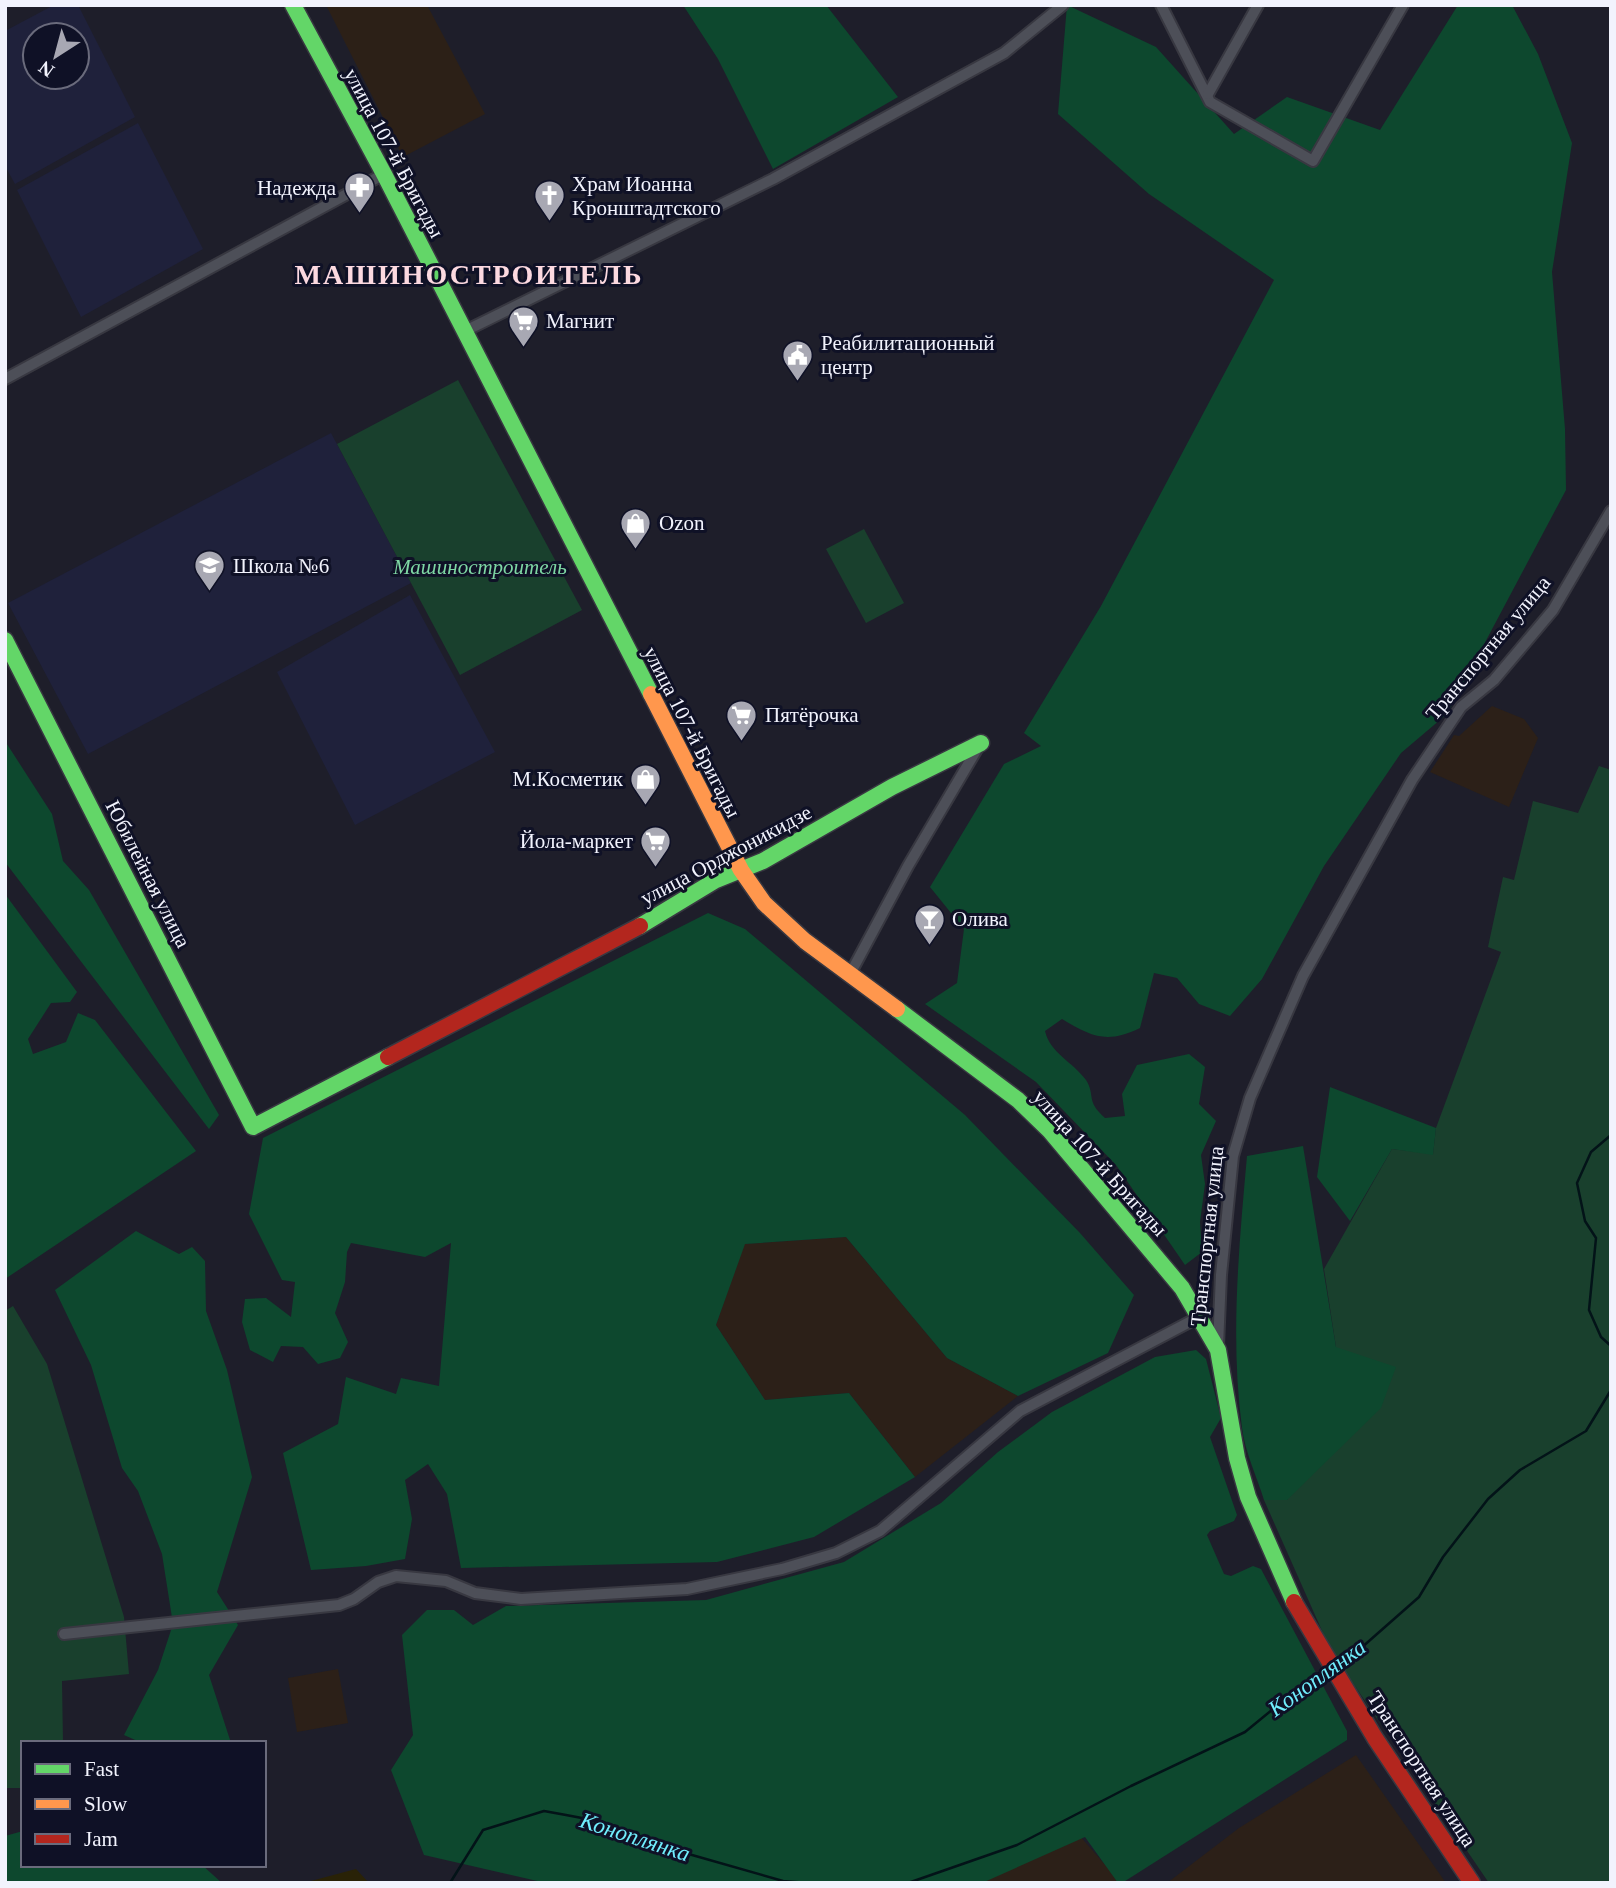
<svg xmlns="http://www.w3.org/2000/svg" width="1616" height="1888" viewBox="0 0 1616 1888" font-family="'Times New Roman',serif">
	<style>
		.commercial { fill: #2c2017 }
		.industrial { fill: #2c2018 }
		.built { fill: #1f213b; fill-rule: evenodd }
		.green { fill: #19402d }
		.forest { fill: #0d482e }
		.sand { fill: #292207 }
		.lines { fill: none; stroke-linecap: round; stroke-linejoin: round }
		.stream { stroke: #031318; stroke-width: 2.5 }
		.street-casing { stroke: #383841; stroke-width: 14 }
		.fast-casing { stroke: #383841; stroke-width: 19 }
		.slow-casing { stroke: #383841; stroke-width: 19 }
		.jam-casing { stroke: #383841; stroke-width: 19 }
		.street { stroke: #4d4f58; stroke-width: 10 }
		.fast { stroke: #63d668; stroke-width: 16 }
		.slow { stroke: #ff974d; stroke-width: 16 }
		.jam { stroke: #b3261e; stroke-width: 16 }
		.labels { text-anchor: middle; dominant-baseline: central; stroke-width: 6; stroke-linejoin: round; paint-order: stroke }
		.street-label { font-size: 21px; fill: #f2f3fd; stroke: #0f1126 }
		.poi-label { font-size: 21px; fill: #f2f3fd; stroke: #0f1126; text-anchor: start }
		.park-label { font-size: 21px; font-style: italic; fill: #7ed7a4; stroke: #0f1126 }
		.water-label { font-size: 23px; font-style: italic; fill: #70eefd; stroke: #0f1126 }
		.district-label { font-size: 28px; font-weight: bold; letter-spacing: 2px; fill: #fcd9e0; stroke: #0f1126 }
	</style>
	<rect width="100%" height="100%" fill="#1e1e2a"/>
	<polygon class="commercial" points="326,5 427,5 485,114 403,157"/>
	<g class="industrial">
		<polygon points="1492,706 1524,719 1538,738 1509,807 1430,772 1454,735 1459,736"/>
		<polygon points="846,1237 947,1358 1018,1396 915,1477 849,1393 765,1400 716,1325 744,1244"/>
		<polygon points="338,1669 348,1723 297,1732 288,1678"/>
		<polygon points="1356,1755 1446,1883 1167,1883 1239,1828"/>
		<polygon points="1079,1835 1121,1883 978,1883"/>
	</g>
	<g class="built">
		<path d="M54,5H78L135,117L15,184L5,166V31ZM35,35H77V77H35Z"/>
		<polygon points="138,123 203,249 81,317 17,190"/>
		<polygon points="331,433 411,583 88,754 8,603"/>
		<polygon points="410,595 495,752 355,825 277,672"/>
	</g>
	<g class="green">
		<polygon points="458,380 582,610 460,675 337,444"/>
		<polygon points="864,529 904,603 866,623 826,549"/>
		<polygon points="1599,766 1611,770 1611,1883 1489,1883 1331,1651 1264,1500 1287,1500 1336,1347 1324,1269 1392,1149 1433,1154 1436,1128 1501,952 1488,947 1503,877 1514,880 1533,801 1578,813"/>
		<polygon points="13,1306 47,1364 124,1617 129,1674 62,1681 63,1743 23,1743 23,1788 5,1788 5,1311"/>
	</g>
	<g class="forest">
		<polygon points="683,5 826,5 898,97 773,169 718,59"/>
		<path d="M1067,5L1156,47L1234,134L1287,97L1380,130L1458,5H1512L1538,54L1572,143L1552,272L1565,429L1566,490L1447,714L1401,753L1324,866L1262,979L1230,1016L1199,1004L1177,978L1154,973L1140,1028C1107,1044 1092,1037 1062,1019L1045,1031C1050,1053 1073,1062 1086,1080C1096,1096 1085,1100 1105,1118L1125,1116L1122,1094L1137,1065L1189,1054L1205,1067L1199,1104L1216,1121L1201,1155L1205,1184L1200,1222L1202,1252L1185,1265L1116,1165L1036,1082L925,1004L957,983L964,929L930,887L1004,764L1041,746L1024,733L1101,606L1274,280L1149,194L1058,114Z"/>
		<polygon points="5,741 52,814 63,861 89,890 219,1115 209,1129 5,862"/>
		<polygon points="5,894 77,992 70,1002 51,1003 28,1039 33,1054 66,1042 78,1013 95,1020 196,1151 5,1279"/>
		<polygon points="708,913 745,929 965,1115 1080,1233 1134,1295 1108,1353 1018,1396 947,1358 846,1237 745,1244 716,1325 765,1400 849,1393 915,1477 814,1537 717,1562 461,1568 447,1494 428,1464 405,1480 412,1519 405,1559 366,1566 311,1570 283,1453 338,1424 346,1377 396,1394 401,1378 439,1386 451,1243 425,1257 351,1243 347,1252 345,1282 335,1313 348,1342 340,1358 318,1364 303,1347 281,1346 273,1362 250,1350 242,1322 245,1299 266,1298 291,1317 295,1282 282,1280 249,1214 263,1138"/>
		<polygon points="1330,1087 1436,1128 1433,1155 1392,1149 1350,1221 1317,1177"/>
		<path d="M1303,1146L1336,1347L1396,1367L1381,1408L1287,1500H1264C1257,1477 1245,1452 1242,1428C1230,1338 1239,1246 1247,1156Z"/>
		<polygon points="136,1231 179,1254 192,1247 205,1261 206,1311 227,1370 252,1477 217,1592 238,1625 209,1675 231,1743 142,1743 124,1735 158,1670 173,1624 162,1554 138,1491 122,1468 91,1365 55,1290"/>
		<polygon points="1196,1350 1206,1359 1221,1418 1210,1437 1237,1515 1234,1521 1210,1531 1207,1535 1224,1574 1231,1576 1253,1566 1261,1569 1347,1731 1347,1740 1122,1883 1118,1883 1085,1837 982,1883 546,1883 424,1855 391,1770 413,1735 402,1635 427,1610 454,1610 473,1625 506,1606 706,1600 844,1562 941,1503 998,1452 1052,1412 1155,1357"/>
		<polygon points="23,1831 23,1865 202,1865 222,1883 5,1883 5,1836"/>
	</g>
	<polygon class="sand" points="356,1869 369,1883 312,1883 311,1881"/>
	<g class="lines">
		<g class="stream">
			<polyline points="1611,1135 1591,1152 1577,1183 1585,1221 1596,1238 1589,1310 1601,1337 1611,1346"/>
			<polyline points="1338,1663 1352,1656 1419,1597 1443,1557 1488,1499 1520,1470 1586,1431 1611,1390"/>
			<polyline points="450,1883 483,1830 544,1811 566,1815 603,1822 678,1851 783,1881 808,1883"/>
			<polyline points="908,1883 1017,1845 1131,1786 1245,1732 1312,1677 1326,1669"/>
		</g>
		<defs>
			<g id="street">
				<polyline points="1161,5 1210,102 1313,161 1403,5"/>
				<polyline points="1208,94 1258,5"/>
				<polyline points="463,332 773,179 1004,53 1063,5"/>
				<polyline points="5,379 384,174"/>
				<polyline points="849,976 908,866 980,744"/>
				<polyline points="1218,1346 1221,1275 1233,1156 1250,1098 1303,976 1412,780 1461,707 1494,680 1553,610 1611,511"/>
				<polyline points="64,1634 339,1605 354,1599 378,1582 396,1576 446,1581 475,1593 521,1599 687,1589 782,1569 836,1553 880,1531 1020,1411 1201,1316"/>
			</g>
			<g id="fast">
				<polyline points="293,5 384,174 651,694"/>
				<polyline points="5,640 253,1127 388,1057"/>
				<polyline points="640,926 716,880 763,861 892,787 981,743"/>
				<polyline points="897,1009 1018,1100 1050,1131 1182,1288 1218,1350 1237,1458 1248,1497 1294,1602"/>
			</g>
			<polyline id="slow" points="651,694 741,870 764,903 805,941 897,1009"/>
			<g id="jam">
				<polyline points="388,1057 640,926"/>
				<polyline points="1294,1602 1375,1738 1472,1883"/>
			</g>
		</defs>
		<use href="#street" class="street-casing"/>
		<use href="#fast" class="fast-casing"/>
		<use href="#slow" class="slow-casing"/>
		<use href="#jam" class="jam-casing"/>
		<use href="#street" class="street"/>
		<use href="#fast" class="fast"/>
		<use href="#slow" class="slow"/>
		<use href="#jam" class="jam"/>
	</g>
	<defs>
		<symbol id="pharmacy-pin" viewBox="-11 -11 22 30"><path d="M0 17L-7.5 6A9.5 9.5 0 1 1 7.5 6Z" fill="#a8a8b3" stroke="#0f1126"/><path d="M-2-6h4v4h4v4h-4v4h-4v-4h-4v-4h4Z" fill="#fff"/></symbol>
		<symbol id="church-pin" viewBox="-11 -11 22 30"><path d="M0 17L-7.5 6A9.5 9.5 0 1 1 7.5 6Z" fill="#a8a8b3" stroke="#0f1126"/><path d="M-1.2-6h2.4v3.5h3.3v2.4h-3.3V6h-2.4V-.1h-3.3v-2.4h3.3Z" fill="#fff"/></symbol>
		<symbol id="supermarket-pin" viewBox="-11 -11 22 30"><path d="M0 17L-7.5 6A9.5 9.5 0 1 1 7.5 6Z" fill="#a8a8b3" stroke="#0f1126"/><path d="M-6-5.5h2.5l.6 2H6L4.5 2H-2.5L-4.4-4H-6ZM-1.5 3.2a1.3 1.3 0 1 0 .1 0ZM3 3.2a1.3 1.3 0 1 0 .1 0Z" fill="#fff"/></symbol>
		<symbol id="civic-pin" viewBox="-11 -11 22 30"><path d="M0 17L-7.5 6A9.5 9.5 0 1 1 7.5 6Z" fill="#a8a8b3" stroke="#0f1126"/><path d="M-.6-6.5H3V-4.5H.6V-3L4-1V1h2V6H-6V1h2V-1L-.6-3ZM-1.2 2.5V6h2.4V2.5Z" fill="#fff"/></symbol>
		<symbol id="shop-pin" viewBox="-11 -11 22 30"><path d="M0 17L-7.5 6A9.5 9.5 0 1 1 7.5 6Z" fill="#a8a8b3" stroke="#0f1126"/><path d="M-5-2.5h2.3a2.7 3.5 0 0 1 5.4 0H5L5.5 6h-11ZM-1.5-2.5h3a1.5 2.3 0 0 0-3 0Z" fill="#fff"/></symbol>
		<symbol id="school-pin" viewBox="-11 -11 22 30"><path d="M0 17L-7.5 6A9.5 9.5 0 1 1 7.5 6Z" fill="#a8a8b3" stroke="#0f1126"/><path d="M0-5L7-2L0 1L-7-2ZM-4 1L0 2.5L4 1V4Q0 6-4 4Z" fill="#fff"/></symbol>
		<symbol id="bar-pin" viewBox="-11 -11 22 30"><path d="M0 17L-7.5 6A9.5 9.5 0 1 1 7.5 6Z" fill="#a8a8b3" stroke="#0f1126"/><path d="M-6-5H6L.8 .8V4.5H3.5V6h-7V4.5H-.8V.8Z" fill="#fff"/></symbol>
	</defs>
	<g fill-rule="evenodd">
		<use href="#pharmacy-pin" x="342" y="170" width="35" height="47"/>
		<use href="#church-pin" x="532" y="178" width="35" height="47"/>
		<use href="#supermarket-pin" x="506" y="304" width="35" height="47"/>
		<use href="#civic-pin" x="780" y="338" width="35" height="47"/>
		<use href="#shop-pin" x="618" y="506" width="35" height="47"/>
		<use href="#school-pin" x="192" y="548" width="35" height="47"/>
		<use href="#supermarket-pin" x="724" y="698" width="35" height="47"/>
		<use href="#shop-pin" x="628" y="762" width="35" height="47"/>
		<use href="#supermarket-pin" x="638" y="824" width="35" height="47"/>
		<use href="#bar-pin" x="912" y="902" width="35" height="47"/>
	</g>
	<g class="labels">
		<g class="street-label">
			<text transform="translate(394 153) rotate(62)">улица 107-й Бригады</text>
			<text transform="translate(1488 648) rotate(-50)">Транспортная улица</text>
			<text transform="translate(692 732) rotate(63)">улица 107-й Бригады</text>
			<text transform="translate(726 855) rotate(-28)">улица Орджоникидзе</text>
			<text transform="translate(148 874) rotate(63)">Юбилейная улица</text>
			<text transform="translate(1100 1163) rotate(48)">улица 107-й Бригады</text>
			<text transform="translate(1207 1236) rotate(-84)">Транспортная улица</text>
			<text transform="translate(1422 1769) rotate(57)">Транспортная улица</text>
		</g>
		<g class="poi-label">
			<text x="572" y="184">Храм Иоанна<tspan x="572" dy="24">Кронштадтского</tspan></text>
			<text x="336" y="188" text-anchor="end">Надежда</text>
			<text x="546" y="321">Магнит</text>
			<text x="821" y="343">Реабилитационный<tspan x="821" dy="24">центр</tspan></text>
			<text x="659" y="523">Ozon</text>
			<text x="233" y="566">Школа №6</text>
			<text x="765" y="715">Пятёрочка</text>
			<text x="623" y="779" text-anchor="end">М.Косметик</text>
			<text x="633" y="841" text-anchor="end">Йола-маркет</text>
			<text x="952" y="919">Олива</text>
		</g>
		<g class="park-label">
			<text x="480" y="567">Машиностроитель</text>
		</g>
		<g class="water-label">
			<text transform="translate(1317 1678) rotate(-36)">Коноплянка</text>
			<text transform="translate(635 1837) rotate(18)">Коноплянка</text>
		</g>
		<g class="district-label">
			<text x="469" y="274">МАШИНОСТРОИТЕЛЬ</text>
		</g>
	</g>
	<rect width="1616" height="1888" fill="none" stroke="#f2f3fd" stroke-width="14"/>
	<rect x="21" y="1741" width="245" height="126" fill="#0f1126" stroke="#6a6b7c" stroke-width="2"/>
	<rect x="35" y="1764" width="35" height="10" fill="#63d668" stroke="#6a6b7c" stroke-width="2"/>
	<text x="84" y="1776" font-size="21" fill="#f2f3fd">Fast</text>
	<rect x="35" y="1799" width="35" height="10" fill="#ff974d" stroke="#6a6b7c" stroke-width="2"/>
	<text x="84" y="1811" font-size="21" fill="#f2f3fd">Slow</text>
	<rect x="35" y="1834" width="35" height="10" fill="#b3261e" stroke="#6a6b7c" stroke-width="2"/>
	<text x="84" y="1846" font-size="21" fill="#f2f3fd">Jam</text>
	<g transform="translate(56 56) rotate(216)"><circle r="33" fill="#0f1126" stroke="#6a6b7c" stroke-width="2"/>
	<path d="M0-5L12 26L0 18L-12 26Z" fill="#a8a8b3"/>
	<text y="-10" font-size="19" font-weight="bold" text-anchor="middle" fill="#f2f3fd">N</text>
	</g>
</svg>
